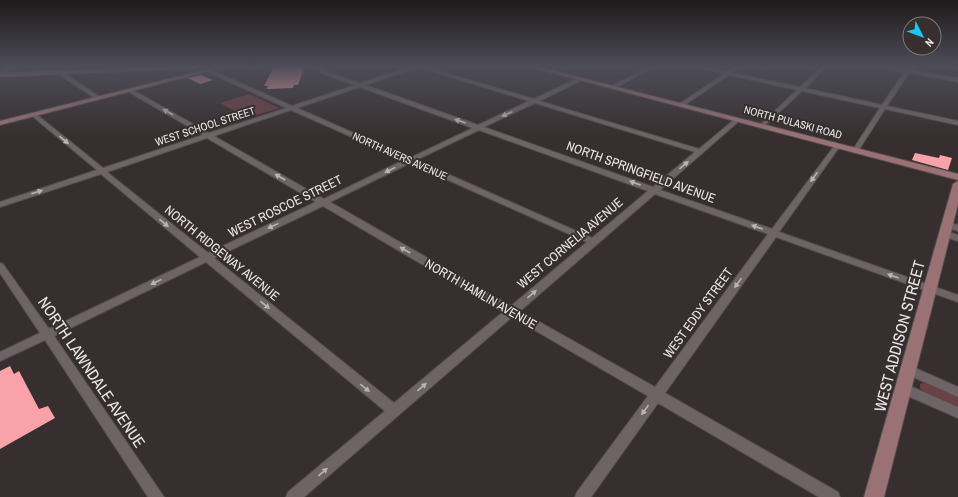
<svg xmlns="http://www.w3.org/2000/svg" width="958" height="497" viewBox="0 0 958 497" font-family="'Archivo Narrow',sans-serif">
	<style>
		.green { fill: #6d4045 }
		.building { fill: #f9a2aa }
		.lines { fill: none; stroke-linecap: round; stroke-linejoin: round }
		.street-casing { stroke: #544d4d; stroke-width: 2 }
		.secondary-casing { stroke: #544d4d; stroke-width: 2 }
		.street { fill: #6e6465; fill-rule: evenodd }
		.secondary { fill: #9a7276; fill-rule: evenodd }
		.oneway { fill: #bab3b3 }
		.labels { text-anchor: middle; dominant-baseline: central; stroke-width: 4; stroke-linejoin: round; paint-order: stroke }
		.far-street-label { font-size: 11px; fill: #ece7e7; stroke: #372f2f }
		.street-label { font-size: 13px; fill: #ece7e7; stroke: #372f2f }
		.near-street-label { font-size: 16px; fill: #ece7e7; stroke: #372f2f }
	</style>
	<rect width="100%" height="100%" fill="#372f2f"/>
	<g class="green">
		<polygon points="249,94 279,108 248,118 220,103"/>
		<polygon points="924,383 930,384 958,395 958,409 925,393 920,388 920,384"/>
	</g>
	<g class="building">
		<polygon points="274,66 305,66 298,85 294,85 293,88 267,89 268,86 264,86"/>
		<polygon points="201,75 213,80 200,84 188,78"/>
		<polygon points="915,153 939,158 940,155 952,158 948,170 912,160"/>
		<polygon points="10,366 14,374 19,371 39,409 48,406 55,418 0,449 0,371"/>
	</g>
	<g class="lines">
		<defs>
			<g id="street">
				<polygon points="12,66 17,66 0,76 0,72"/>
				<polygon points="68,66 73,66 65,72 65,74 100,97 100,99 96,99 61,76 60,72"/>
				<path d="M320,66H324L325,71L360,83L413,66H422L534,99L580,77L583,79L582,80L539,101L699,149L735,119H739V121L660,190L772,229L835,145H839L840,146L779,232L958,295V302L776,237L665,393L838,492L840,497H819L658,403L591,497H575L577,492L648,396L512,317L304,497H286L288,492L385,411L206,262L54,336L164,497H148L45,340L0,361V352L40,333L0,273V263L3,264L49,329L200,257L101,174L0,207V202L97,170L31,115L36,114L103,168L203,135L127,91V89H131L209,133L287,108L205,71V69H209L292,106L355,85L321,73L319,70ZM418,67L529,101L478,125L365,85ZM360,87L473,128L410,158L297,108ZM535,103L695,152L653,187L484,127ZM291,110L404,160L324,199L214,136ZM479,130L648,191L592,238L416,160ZM207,138L316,202L208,253L107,172ZM410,163L587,242L511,306L330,202ZM655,194L768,234L655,387L520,311ZM323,206L503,312L394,403L214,258Z"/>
				<polygon points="650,66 655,66 615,88 610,87"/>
				<polygon points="693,66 700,66 727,72 736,66 741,66 732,73 800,87 823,66 827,66 805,88 882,105 904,72 880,67 878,66 907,69 911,66 915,66 912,70 958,78 958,82 909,73 887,106 958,121 958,125 885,109 858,151 855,153 852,151 880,108 802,91 762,128 760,127 760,125 797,90 729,75 683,106 679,106 679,104 724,74"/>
				<polygon points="947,222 958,225 958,231 944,227 943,225 944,223"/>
				<polygon points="945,231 958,235 958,241 942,236 941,234 942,232"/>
				<polygon points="908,365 958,387 958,397 904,373 902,370 904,367"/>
				<polygon points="903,383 958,407 958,418 899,392 897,388 899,384"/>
			</g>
			<g id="secondary">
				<polygon points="169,66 207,66 204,68 0,77 0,73"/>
				<polygon points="220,66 229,66 0,125 0,121"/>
				<polygon points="526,66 535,66 958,174 958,180"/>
				<polygon points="958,181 958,204 884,497 864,497 953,184"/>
			</g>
		</defs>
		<use href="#street" class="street-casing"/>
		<use href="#secondary" class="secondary-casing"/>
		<use href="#street" class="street"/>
		<use href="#secondary" class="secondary"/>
	</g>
	<defs><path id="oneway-solid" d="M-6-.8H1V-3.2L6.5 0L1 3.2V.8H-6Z"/></defs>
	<g class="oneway">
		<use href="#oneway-solid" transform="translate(168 112) rotate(-150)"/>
		<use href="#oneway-solid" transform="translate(507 114) rotate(155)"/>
		<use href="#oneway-solid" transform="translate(460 121) rotate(-160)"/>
		<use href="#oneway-solid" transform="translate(64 140) rotate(40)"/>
		<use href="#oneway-solid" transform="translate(684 165) rotate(-40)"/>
		<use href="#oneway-solid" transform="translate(390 170) rotate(154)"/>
		<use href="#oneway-solid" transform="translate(280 177) rotate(-150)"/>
		<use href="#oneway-solid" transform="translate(814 177) rotate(126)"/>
		<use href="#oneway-solid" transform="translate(635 183) rotate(-160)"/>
		<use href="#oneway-solid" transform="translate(37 192) rotate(-18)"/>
		<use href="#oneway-solid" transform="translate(164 223) rotate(40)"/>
		<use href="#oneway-solid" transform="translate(273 226) rotate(154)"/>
		<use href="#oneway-solid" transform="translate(757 227) rotate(-160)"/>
		<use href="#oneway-solid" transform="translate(405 250) rotate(-150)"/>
		<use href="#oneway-solid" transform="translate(893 276) rotate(-160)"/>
		<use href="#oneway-solid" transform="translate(156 282) rotate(154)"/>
		<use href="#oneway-solid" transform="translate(738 283) rotate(126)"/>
		<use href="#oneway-solid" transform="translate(532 294) rotate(-40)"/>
		<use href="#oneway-solid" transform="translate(265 305) rotate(39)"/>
		<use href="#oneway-solid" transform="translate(422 387) rotate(-40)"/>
		<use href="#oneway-solid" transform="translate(365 388) rotate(39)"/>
		<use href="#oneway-solid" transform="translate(645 410) rotate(126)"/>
		<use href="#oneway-solid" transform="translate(323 472) rotate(-40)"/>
	</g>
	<linearGradient id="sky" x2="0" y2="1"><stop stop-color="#1e1a1a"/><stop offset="0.49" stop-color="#4d4d58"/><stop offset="1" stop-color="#4d4d58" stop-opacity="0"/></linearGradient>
	<rect width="958" height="135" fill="url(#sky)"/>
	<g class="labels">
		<g class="far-street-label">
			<text transform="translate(793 122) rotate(15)">NORTH PULASKI ROAD</text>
			<text transform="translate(205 126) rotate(-18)">WEST SCHOOL STREET</text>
			<text transform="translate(400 156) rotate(24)">NORTH AVERS AVENUE</text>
		</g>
		<g class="street-label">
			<text transform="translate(641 172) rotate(20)">NORTH SPRINGFIELD AVENUE</text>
			<text transform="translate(285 206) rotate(-26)">WEST ROSCOE STREET</text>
			<text transform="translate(570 243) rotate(-40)">WEST CORNELIA AVENUE</text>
			<text transform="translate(222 253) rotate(39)">NORTH RIDGEWAY AVENUE</text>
			<text transform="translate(481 294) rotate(30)">NORTH HAMLIN AVENUE</text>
			<text transform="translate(698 313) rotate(-54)">WEST EDDY STREET</text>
		</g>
		<g class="near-street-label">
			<text transform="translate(899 336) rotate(-75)">WEST ADDISON STREET</text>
			<text transform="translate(92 372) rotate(56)">NORTH LAWNDALE AVENUE</text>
		</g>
	</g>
	<g transform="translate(922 36) rotate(132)"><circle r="19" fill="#372f2f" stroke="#7f7979"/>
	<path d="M0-3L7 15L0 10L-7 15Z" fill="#11cafb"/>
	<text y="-6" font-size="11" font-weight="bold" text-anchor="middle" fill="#ece7e7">N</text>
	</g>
</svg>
